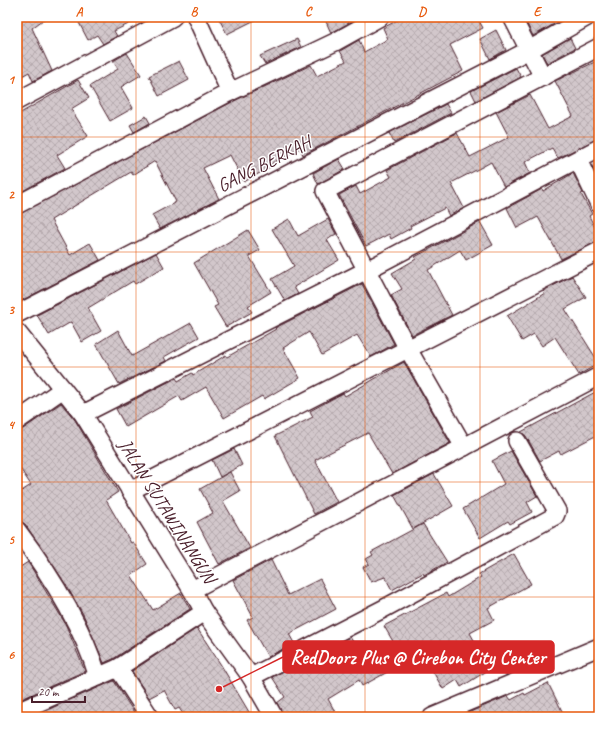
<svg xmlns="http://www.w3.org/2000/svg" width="616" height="734" viewBox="0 0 616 734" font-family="Caveat,sans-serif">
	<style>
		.building { fill: url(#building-cross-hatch); stroke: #4a1f2b }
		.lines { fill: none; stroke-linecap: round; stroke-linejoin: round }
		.minor-casing { stroke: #4a1f2b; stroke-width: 20 }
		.minor { stroke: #fff; stroke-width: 17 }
		.grid { fill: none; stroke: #e8590c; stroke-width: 1; stroke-opacity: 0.55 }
		.labels { text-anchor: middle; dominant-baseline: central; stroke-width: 3; stroke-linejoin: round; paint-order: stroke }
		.street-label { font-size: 19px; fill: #4a1f2b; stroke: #fff }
		.leader { fill: none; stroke: #d62828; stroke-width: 1.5 }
		.callout-dot { fill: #d62828; stroke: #fff; stroke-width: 1.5 }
		.callout { fill: #d62828; stroke: #d62828; stroke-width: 1.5 }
		.callout-label { font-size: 20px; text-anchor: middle; font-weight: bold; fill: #fff }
		.neatline { fill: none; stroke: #e8590c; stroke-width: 1.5 }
		.grid-label { font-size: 13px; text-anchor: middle; font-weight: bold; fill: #e8590c }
	</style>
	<defs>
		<pattern id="building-cross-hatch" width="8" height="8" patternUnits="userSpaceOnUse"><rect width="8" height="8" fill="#d2c7cb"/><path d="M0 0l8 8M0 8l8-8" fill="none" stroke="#b6aaae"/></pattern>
	</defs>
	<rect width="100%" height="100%" fill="#fff"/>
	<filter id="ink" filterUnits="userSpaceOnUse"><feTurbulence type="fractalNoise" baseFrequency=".025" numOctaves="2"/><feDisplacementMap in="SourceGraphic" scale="8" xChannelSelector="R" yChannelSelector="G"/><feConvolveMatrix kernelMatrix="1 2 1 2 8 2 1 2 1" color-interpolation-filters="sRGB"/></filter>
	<g filter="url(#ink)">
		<g class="building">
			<polygon points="17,17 47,17 32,28 52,71 33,81 29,72 17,79"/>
			<polygon points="76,17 143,17 114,31 117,36 103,44 97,35 88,40"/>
			<polygon points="218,17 261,17 227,34"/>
			<polygon points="324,17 347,17 349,23 331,33"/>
			<polygon points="403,17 477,17 483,28 450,45 463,71 303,155 300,148 271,164 272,166 244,182 230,155 203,168 219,199 160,229 152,215 176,202 155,161 133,175 131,172 51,220 70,255 90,243 100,260 17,303 17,215 234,101 311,65 317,76 346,61 340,51 359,40 364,52 388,39 383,28"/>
			<polygon points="533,17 555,17 558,22 533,36 526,22"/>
			<polygon points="496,30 506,50 490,59 480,39"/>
			<polygon points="570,38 575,48 547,63 542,54"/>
			<polygon points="297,39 301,47 265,64 260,56"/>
			<polygon points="127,53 141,75 121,87 133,108 110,121 90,86 118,69 113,61"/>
			<polygon points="599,60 599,138 558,158 552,148 525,162 530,173 504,187 491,162 482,167 451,183 464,208 449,216 445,208 410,226 411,228 391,239 389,234 366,246 339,195 356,186 360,194 391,177 387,170 457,133 470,157 509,137 496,112 530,95 548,129 573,116 555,81"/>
			<polygon points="179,61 189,80 159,96 149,76"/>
			<polygon points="516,68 521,77 476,101 471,91"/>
			<polygon points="78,80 89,98 71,109 88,136 57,155 65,168 17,194 17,115"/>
			<polygon points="446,104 451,113 394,143 389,133"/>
			<polygon points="146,116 150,123 134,132 130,125"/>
			<polygon points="339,159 345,169 318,184 313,173"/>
			<polygon points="599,159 599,181 591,164"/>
			<polygon points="573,173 583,193 581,194 592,214 589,216 599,235 599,241 561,259 538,217 517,228 507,208 542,189 543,191"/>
			<polygon points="289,219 298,236 328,219 336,234 327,240 339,260 294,287 298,294 285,301 272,279 294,266 272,229"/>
			<polygon points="480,222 493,245 466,260 460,250 428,270 452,315 412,335 391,295 402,289 392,273 416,259 415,257"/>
			<polygon points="248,230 260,250 249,256 271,292 248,306 252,312 226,327 214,307 218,305 194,263"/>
			<polygon points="156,253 164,267 135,284 133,281 88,308 101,331 82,342 71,322 49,335 37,315"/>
			<polygon points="572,276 586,297 565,309 599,363 579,375 555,337 542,346 534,334 522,341 507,316 545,293 543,291"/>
			<polygon points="362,284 394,344 371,357 357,335 322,355 309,332 283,348 300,378 264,399 262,396 224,418 206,387 182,401 179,396 126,427 116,409 176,378 178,381 192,373 193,375 226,355 227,357 276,329 275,328"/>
			<polygon points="191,323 199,337 164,357 166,361 119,384 96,344 118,330 132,356"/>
			<polygon points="404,362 450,443 392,474 368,433 315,460 337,502 314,514 275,436 313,417 310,411 343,393 345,396"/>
			<polygon points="599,390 599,434 561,454 559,451 540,461 526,436 521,432"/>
			<polygon points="61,403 75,420 118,492 106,500 131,543 133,542 147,564 131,575 153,610 181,593 190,609 113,659 104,663 83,614 61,577 25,524 17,520 17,494 31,485 17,464 17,431 23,429"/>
			<polygon points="234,449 242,465 220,477 212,460"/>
			<polygon points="511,451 537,496 527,502 532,512 510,524 508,521 480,538 463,509 504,484 492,461"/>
			<polygon points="230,472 240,491 223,501 250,548 219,564 197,522 213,513 200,489"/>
			<polygon points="434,474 453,506 413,529 394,495"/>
			<polygon points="423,524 447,562 424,575 423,573 392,590 385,577 371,582 363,567 369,564 366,559 373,555 371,552"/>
			<polygon points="514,554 531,584 488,608 494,620 470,633 490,669 461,687 457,680 443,689 422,653 362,686 359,680 328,699 338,717 284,717 277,703 285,697 272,677 350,637 357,648 361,646 373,664 398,650 384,626 446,593 448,597 481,577 479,574"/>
			<polygon points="271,560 288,595 320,579 336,609 289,634 294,643 268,657 247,620 253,617 233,580"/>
			<polygon points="28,562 65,623 85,671 17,701 17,569"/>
			<polygon points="197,628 221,665 252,717 185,717 179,708 175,710 164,690 149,698 132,671"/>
			<polygon points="114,681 137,717 31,717 102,686"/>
			<polygon points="548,683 565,717 458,717 508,696 511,700 524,693 525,695"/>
		</g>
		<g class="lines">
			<defs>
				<g id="minor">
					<polyline points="512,17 543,77"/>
					<polyline points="230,92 335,42 380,17"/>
					<polyline points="17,101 173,17"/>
					<polyline points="578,160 599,204"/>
					<polyline points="17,205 230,92 196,17"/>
					<polyline points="17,314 529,50 587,17"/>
					<polyline points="17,332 83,414 192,590 204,612 251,677 274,717"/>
					<polyline points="83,414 367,270 599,148"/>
					<polyline points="17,421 63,389"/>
					<polyline points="464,447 408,349 325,191 599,47"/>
					<polyline points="130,491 599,251"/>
					<path d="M17,530C50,574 82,624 98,677"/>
					<polyline points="192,590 599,376"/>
					<polyline points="118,668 150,717"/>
					<polyline points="251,677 383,609 555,516 557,511 517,441"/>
					<polyline points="17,712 118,668 204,612"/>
					<polyline points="432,717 599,647"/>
				</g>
			</defs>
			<use href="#minor" class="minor-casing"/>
			<use href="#minor" class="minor"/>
		</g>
	</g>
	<path class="grid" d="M136,17V717M251,17V717M365,17V717M480,17V717M17,137H599M17,252H599M17,367H599M17,482H599M17,597H599"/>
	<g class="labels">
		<g class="street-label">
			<text transform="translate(264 164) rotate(-27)">GANG BERKAH</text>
			<text transform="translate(167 511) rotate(58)">JALAN SUTAWINANGUN</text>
		</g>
	</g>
	<path class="leader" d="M219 689L283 657"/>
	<circle class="callout-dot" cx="219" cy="689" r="4"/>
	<rect class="callout" x="283" y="641" width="271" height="32" rx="4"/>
	<g class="callout-label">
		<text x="418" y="664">RedDoorz Plus @ Cirebon City Center</text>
	</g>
	<rect width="616" height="734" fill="none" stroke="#fff" stroke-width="44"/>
	<path d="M32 696v6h53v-6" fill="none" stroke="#4a1f2b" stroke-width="2"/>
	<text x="38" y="696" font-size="12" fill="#4a1f2b" stroke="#ffffff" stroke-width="3" paint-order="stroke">20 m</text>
	<rect x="22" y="22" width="572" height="690" class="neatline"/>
	<g class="grid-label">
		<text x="79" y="16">A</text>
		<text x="194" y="16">B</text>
		<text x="308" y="16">C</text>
		<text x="422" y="16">D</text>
		<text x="537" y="16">E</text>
		<text x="11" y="84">1</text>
		<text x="11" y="199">2</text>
		<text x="11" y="314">3</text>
		<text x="11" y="429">4</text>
		<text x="11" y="544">5</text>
		<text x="11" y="659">6</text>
	</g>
</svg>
